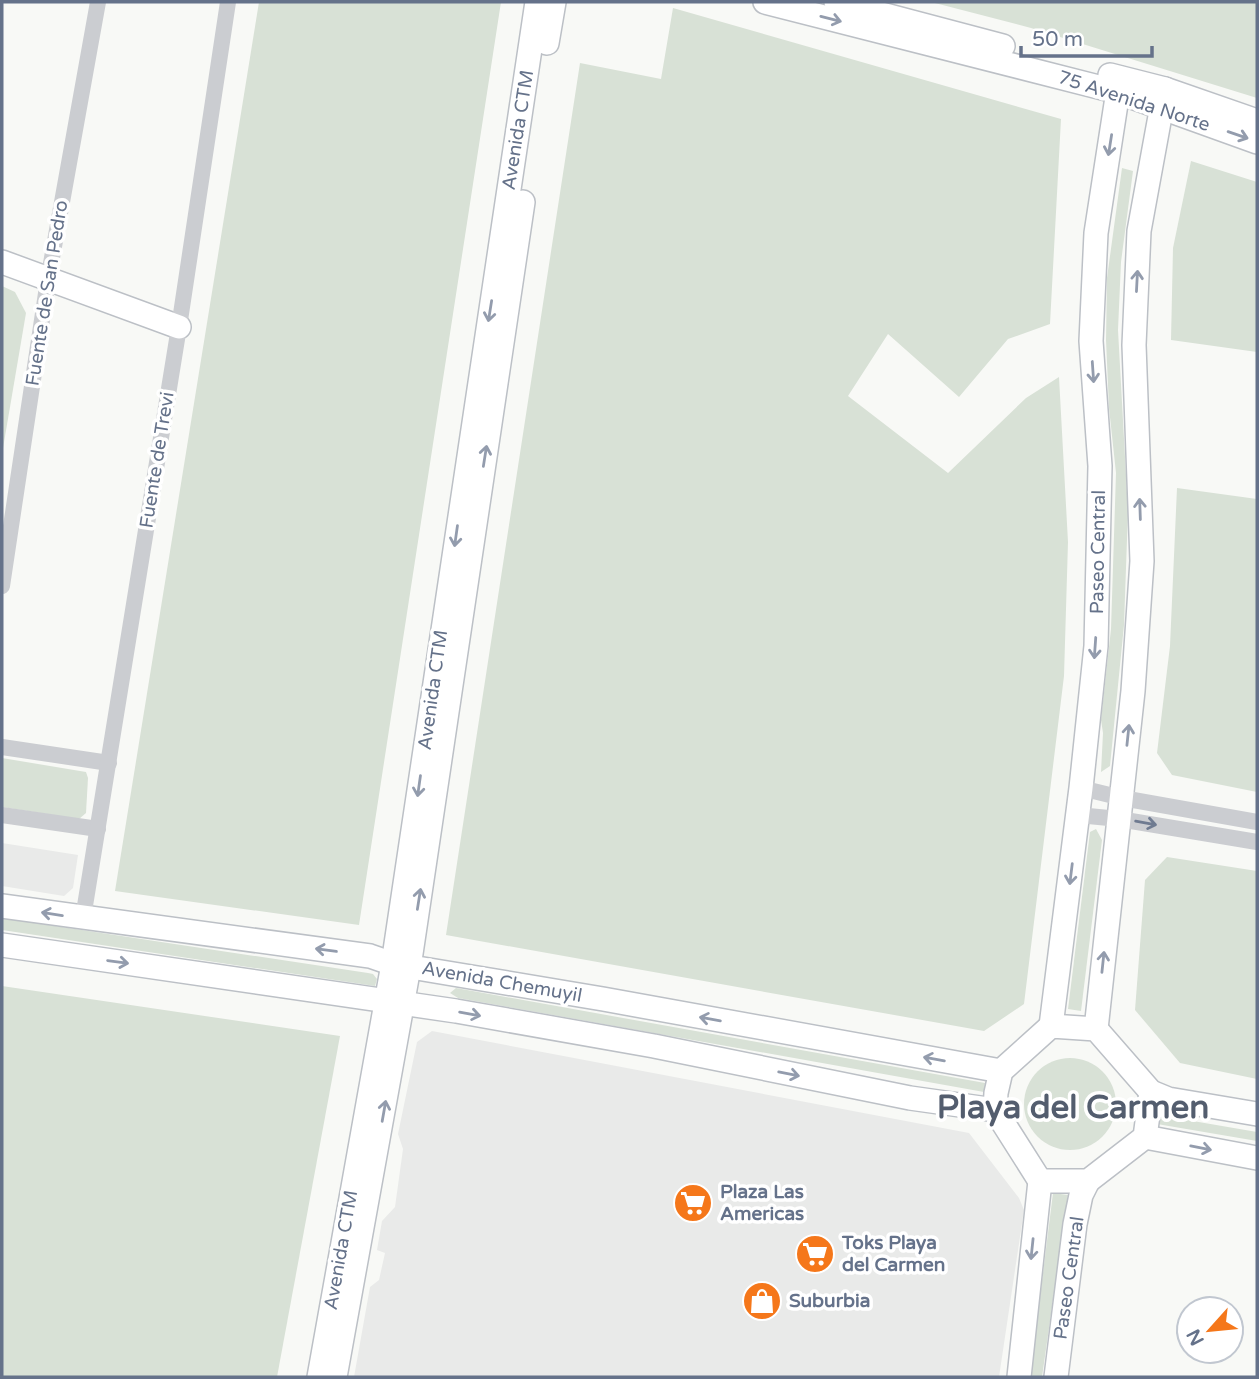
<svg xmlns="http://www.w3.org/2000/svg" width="1259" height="1379" viewBox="0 0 1259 1379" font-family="'Varela Round',sans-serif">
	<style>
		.built { fill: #e9eae9 }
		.green { fill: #d8e1d6 }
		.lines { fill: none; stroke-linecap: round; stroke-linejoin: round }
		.secondary-casing { stroke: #bcc0c6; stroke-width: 26 }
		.street { stroke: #cbcdd1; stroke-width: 16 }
		.secondary { stroke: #fff; stroke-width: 23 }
		.oneway { stroke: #939cad }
		.oneway2 { stroke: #6f7b91 }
		.labels { text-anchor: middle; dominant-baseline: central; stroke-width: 7; stroke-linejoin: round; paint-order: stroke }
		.street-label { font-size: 19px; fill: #65728a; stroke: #fff }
		.poi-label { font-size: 19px; font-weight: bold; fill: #65728a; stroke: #fff; text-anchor: start }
		.town-label { font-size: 33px; font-weight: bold; fill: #535d6e; stroke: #fff }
	</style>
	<rect width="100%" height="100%" fill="#f8f9f6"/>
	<g class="built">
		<polygon points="2,843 78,855 73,888 64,896 2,886"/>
		<polygon points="432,1031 969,1133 1019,1198 1024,1210 999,1377 354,1377 370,1287 379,1280 385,1253 377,1250 382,1221 395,1207 403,1149 398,1134 417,1042"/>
	</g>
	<g class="green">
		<polygon points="259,2 501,2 359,925 115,891"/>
		<polygon points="931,2 1257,2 1257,98 1031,28"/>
		<polygon points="673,8 1061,119 1050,324 1008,339 959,397 888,334 848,396 948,473 1026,398 1059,377 1068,542 1064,676 1024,1004 984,1031 446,935 580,63 661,79"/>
		<polygon points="1191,161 1257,182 1257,352 1171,340 1173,248"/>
		<polygon points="1122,168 1133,171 1121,262 1118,330 1128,511 1124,625 1110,766 1101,772 1103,733 1101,720 1111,629 1116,473 1109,408 1106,340 1107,278"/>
		<polygon points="2,286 15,292 26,313 2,454"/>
		<polygon points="1177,488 1257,499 1257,792 1172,775 1157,753 1170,646"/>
		<polygon points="2,758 86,772 88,778 86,813 79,819 2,807"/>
		<polygon points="1096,829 1102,840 1081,1011 1068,1009 1090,832"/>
		<polygon points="1167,857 1257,871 1257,1079 1180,1063 1135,1010 1145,880"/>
		<polygon points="2,918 368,973 373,974 377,979 375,986 2,930"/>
		<polygon points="2,986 340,1036 277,1377 2,1377"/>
		<polygon points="456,988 985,1083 984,1092 458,998 450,993"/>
		<circle cx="1070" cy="1104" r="46"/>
		<polygon points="1158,1115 1257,1132 1257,1141 1157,1124"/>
		<polygon points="1053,1193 1068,1195 1042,1377 1030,1377"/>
	</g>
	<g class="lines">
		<defs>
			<g id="secondary">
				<polyline points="765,2 1118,92 1257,142"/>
				<polyline points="836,2 1003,46"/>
				<polyline points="547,43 554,2"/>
				<polyline points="1110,75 1165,89 1257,121"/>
				<polyline points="2,262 179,327"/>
				<polyline points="2,906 370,956 393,964 603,999 1001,1071"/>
				<polyline points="2,945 456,1011 654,1046 910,1098 995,1110"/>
				<polyline points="1051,1026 1081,788 1096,646 1100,466 1091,341 1096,233 1120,78"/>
				<polyline points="1096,1029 1133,691 1142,561 1134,345 1139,231 1165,89"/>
				<polyline points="1145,1137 1257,1158"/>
				<polyline points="1040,1181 995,1110 996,1093 1001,1071 1051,1026 1096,1029 1151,1092 1168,1099 1257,1114"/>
				<polyline points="1040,1181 1088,1181 1145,1137 1151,1092"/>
				<polyline points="319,1377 393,964 537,2"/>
				<polyline points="335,1377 409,967 523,202"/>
				<polyline points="1019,1377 1040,1181"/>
				<polyline points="1056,1377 1075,1224 1081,1195 1088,1181"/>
			</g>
		</defs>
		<use href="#secondary" class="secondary-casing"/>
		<g class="street">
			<polyline points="2,586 48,280 98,2"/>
			<polyline points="2,747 109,763"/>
			<polyline points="1081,788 1122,798 1257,822"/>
			<polyline points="2,815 98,829"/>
			<polyline points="1078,815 1119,819 1257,842"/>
			<polyline points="83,918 179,327 228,2"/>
		</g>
		<use href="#secondary" class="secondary"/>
	</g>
	<defs><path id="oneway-shaft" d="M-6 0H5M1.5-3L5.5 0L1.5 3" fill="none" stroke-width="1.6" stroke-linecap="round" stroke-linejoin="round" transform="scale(1.75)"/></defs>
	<g class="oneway">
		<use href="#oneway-shaft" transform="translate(831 19) rotate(14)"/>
		<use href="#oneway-shaft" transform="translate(1238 135) rotate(19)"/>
		<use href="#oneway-shaft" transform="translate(1110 145) rotate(99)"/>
		<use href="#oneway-shaft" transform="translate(1137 281) rotate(-87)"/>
		<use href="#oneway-shaft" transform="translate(490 311) rotate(99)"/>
		<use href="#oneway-shaft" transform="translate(1093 372) rotate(86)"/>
		<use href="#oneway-shaft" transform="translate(485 456) rotate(-81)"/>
		<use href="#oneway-shaft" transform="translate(1140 509) rotate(-92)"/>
		<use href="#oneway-shaft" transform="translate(456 536) rotate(98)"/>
		<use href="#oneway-shaft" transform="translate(1095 648) rotate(94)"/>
		<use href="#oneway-shaft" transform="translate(1128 735) rotate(-84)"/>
		<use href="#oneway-shaft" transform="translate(419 786) rotate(98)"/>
		<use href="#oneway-shaft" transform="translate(1071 874) rotate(97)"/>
		<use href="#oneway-shaft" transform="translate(419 899) rotate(-81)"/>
		<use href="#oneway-shaft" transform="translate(52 914) rotate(-171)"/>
		<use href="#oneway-shaft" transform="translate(326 950) rotate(-172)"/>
		<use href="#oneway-shaft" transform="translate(118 962) rotate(8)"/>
		<use href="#oneway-shaft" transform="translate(1103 962) rotate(-84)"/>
		<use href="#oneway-shaft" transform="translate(470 1014) rotate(10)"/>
		<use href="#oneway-shaft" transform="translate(710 1019) rotate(-170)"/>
		<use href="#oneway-shaft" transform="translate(934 1059) rotate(-170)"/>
		<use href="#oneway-shaft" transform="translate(789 1074) rotate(11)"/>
		<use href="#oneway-shaft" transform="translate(384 1111) rotate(-80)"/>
		<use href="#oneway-shaft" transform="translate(1201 1148) rotate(11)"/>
		<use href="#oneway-shaft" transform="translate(1032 1249) rotate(96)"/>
	</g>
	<use class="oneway2" href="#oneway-shaft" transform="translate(1146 823) rotate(10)"/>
	<defs>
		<symbol id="supermarket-disc" viewBox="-11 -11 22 22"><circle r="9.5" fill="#f5771a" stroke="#fff"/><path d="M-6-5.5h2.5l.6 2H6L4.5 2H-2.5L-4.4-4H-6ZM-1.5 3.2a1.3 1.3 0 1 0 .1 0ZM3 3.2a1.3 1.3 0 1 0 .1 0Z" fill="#fff"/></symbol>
		<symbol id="shop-disc" viewBox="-11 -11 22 22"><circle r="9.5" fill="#f5771a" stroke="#fff"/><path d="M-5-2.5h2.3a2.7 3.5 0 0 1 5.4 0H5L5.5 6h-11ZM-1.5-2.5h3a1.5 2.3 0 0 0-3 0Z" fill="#fff"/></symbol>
	</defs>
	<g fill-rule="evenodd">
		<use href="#supermarket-disc" x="671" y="1181" width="44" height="44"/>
		<use href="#supermarket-disc" x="793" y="1232" width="44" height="44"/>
		<use href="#shop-disc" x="740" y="1279" width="44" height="44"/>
	</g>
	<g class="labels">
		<g class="street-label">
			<text transform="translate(1134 101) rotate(18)">75 Avenida Norte</text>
			<text transform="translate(518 130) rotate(-81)">Avenida CTM</text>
			<text transform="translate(47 293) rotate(-81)">Fuente de San Pedro</text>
			<text transform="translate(157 460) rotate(-81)">Fuente de Trevi</text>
			<text transform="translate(1098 552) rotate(-89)">Paseo Central</text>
			<text transform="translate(433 690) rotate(-82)">Avenida CTM</text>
			<text transform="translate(502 982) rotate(10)">Avenida Chemuyil</text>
			<text transform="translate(341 1250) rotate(-80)">Avenida CTM</text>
			<text transform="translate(1069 1278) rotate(-82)">Paseo Central</text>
		</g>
		<g class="poi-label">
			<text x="720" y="1192">Plaza Las<tspan x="720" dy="22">Americas</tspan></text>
			<text x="842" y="1243">Toks Playa<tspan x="842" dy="22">del Carmen</tspan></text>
			<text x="789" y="1301">Suburbia</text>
		</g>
		<g class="town-label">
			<text x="1073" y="1107">Playa del Carmen</text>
		</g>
	</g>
	<rect width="1259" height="1379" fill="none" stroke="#65728a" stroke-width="7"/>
	<g transform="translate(1210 1330) rotate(243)"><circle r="33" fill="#ffffff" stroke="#c1c7d0" stroke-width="2"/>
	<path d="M0-5L12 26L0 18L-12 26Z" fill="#f5771a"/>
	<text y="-10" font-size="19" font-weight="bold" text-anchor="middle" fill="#65728a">N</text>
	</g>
	<path d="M1021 46v10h131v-10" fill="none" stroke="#65728a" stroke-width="3.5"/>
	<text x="1032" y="46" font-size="21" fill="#65728a" stroke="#ffffff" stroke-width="5" paint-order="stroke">50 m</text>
</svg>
